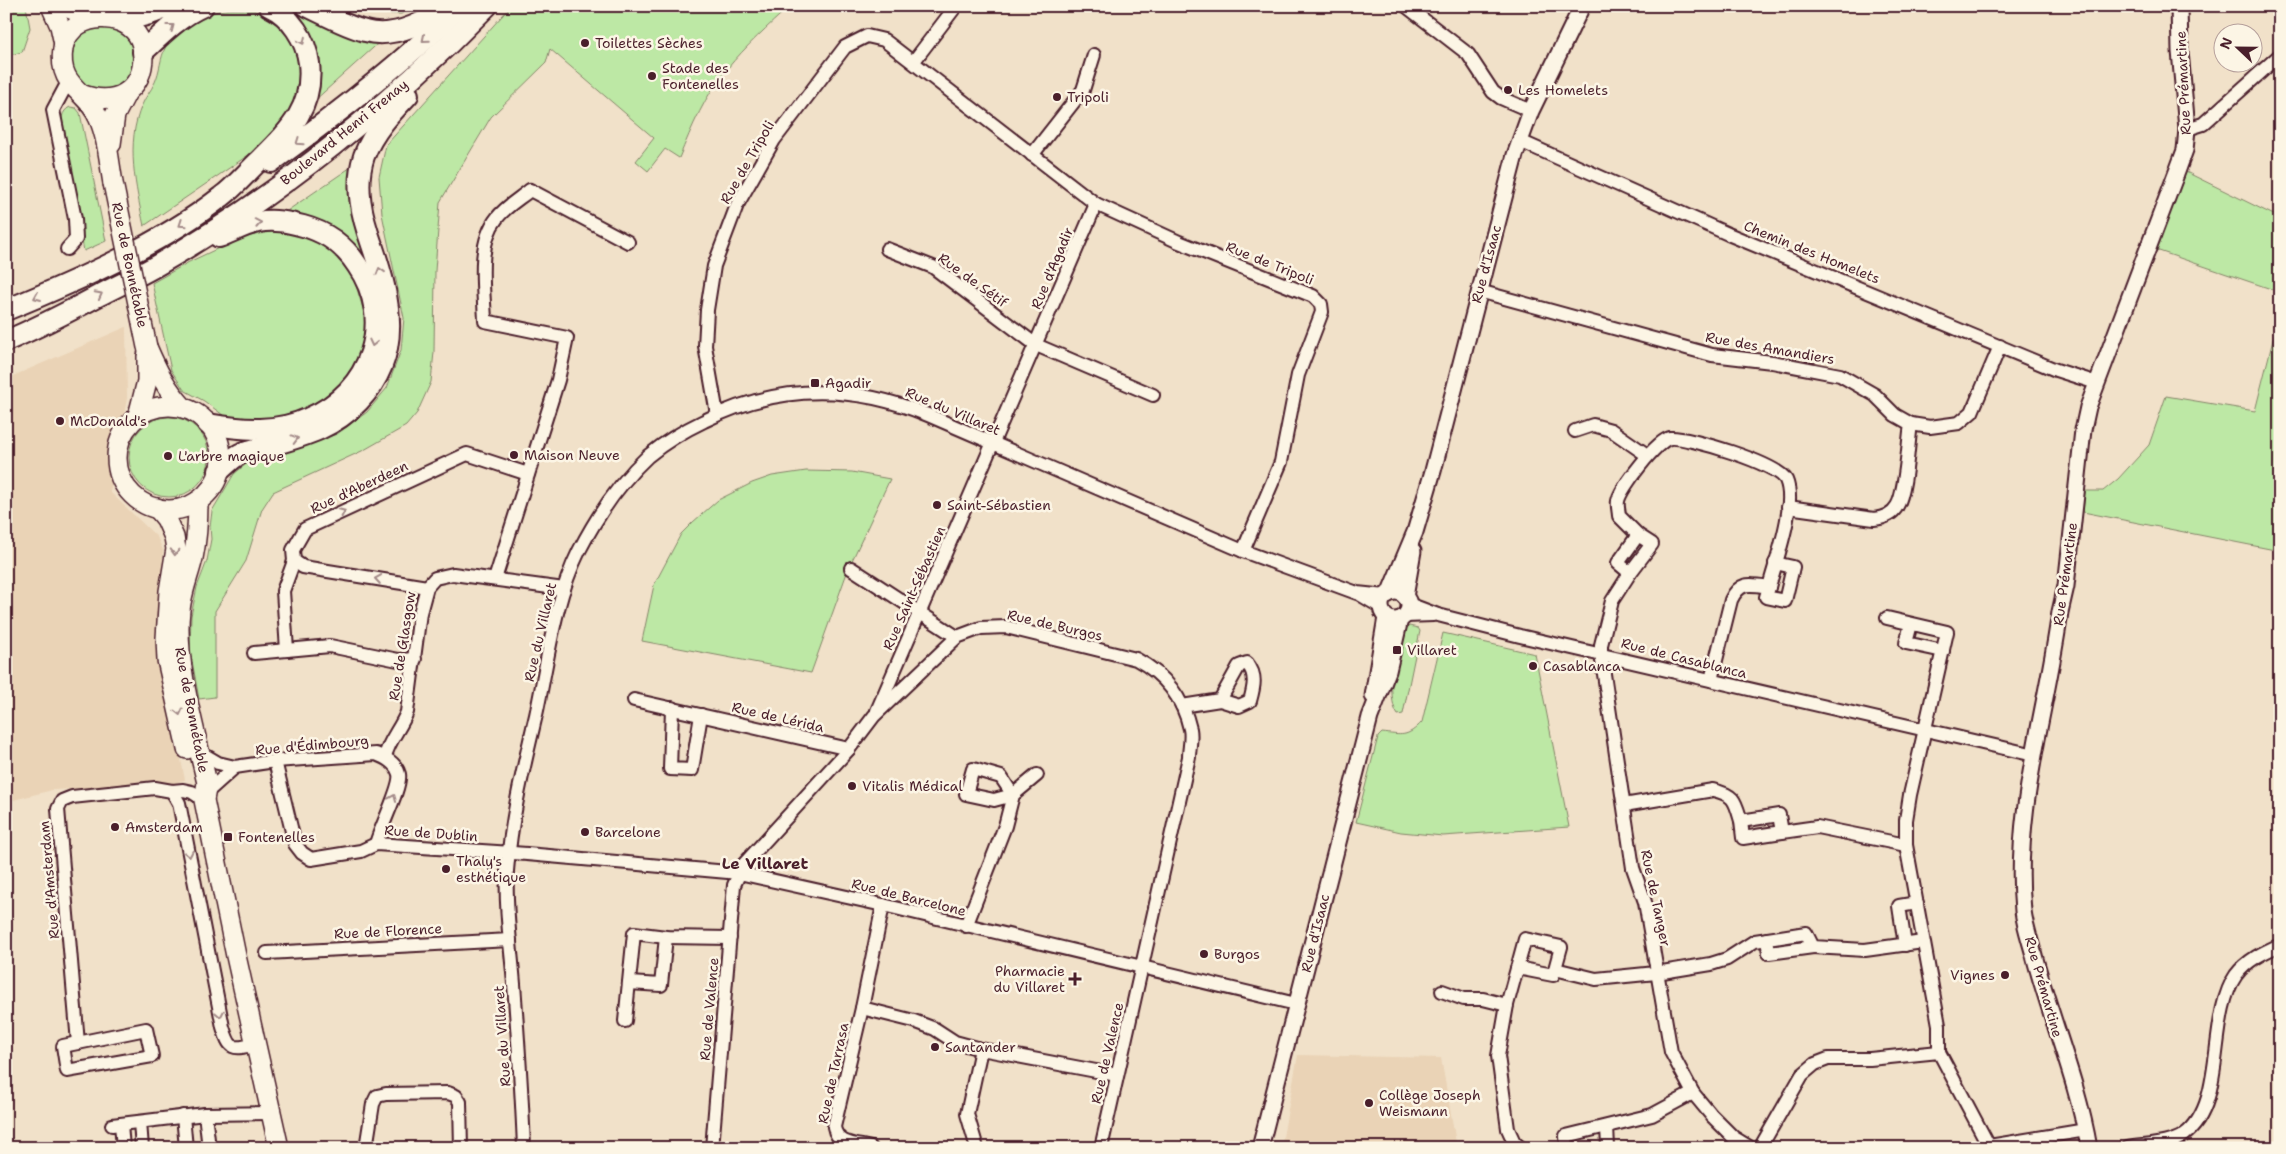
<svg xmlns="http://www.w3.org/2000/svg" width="2286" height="1154" viewBox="0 0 2286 1154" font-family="'Shantell Sans',sans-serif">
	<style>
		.built { fill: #ead3b6 }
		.green { fill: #bde8a5; stroke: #848468 }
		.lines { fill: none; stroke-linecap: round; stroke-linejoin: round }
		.minor-casing { stroke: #4a1f2b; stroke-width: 16 }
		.tertiary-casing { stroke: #4a1f2b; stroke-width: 19 }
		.primary-casing { stroke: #4a1f2b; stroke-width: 22 }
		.trunk-casing { stroke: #4a1f2b; stroke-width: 24 }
		.minor { stroke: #fcf5e5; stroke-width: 12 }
		.tertiary { stroke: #fcf5e5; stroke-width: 15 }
		.primary { stroke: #fcf5e5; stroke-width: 19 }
		.trunk { stroke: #fcf5e5; stroke-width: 20 }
		.primary-bridge-casing { stroke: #4a1f2b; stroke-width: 22; stroke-linecap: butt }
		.primary-bridge { stroke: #fcf5e5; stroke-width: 19 }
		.oneway { stroke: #a38a88 }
		.poi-dot { fill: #4a1f2b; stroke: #fcf5e5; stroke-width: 2 }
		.labels { text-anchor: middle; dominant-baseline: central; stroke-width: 5; stroke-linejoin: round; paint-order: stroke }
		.poi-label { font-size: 14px; fill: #4a1f2b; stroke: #fcf5e5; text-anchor: start }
		.street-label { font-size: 14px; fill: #4a1f2b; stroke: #fcf5e5 }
		.quarter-label { font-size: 16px; font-weight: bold; fill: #4a1f2b; stroke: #fcf5e5 }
	</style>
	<rect width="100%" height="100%" fill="#f1e1c9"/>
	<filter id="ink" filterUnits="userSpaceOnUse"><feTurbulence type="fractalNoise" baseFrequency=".02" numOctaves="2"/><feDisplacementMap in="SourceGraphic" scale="10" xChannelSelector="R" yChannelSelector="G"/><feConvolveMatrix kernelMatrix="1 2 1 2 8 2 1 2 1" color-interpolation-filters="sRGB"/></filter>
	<g filter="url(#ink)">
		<g class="built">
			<polygon points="126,327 127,398 110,492 157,537 163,550 160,616 170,704 185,780 168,785 52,790 6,802 6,379"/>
			<polygon points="1298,1055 1441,1058 1457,1148 1281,1148"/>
		</g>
		<g class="green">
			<polygon points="6,6 26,6 30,28 22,52 6,56"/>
			<polygon points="287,6 320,22 383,39 314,101"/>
			<polygon points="369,6 416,6 401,14 368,13"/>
			<path d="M511,6H790C768,26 746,46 727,69C705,95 692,127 679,158L665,149L648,171L636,161L654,138L550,49L546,63L491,117L440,202L435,271L434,352L431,382L417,413L406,426L364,450L273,492L262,509L246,561L215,611V697L199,699L190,650L191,616L197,587L207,561L211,539L210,527L212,511L234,474L246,464L337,434L367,412L387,388L401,350L404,318L382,214L379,177L386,145Z"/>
			<path d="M253,10L269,17L285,31L297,51L303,73L297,105L272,139L144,226C136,188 125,143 142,105C145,97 151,91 155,82C160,71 160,58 166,46C174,30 199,16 215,12C227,8 241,10 253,10Z"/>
			<circle cx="103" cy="59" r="32"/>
			<path d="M70,107L76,108L80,113L106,241L84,251L61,131C61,121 61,111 70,107Z"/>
			<polygon points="354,165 368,252 362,256 284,213"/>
			<polygon points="2186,172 2280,218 2280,292 2156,250"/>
			<polygon points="280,230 314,238 333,252 354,279 365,315 366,340 355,370 317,410 286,417 248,420 227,418 204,401 184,390 171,370 152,283 189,262 240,238"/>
			<polygon points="2280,312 2280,551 2083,512 2085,491 2103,491 2118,479 2149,445 2166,396 2255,411"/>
			<circle cx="169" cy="457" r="40"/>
			<polygon points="806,471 852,472 890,479 849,567 811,673 642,641 654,585 681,534 693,522 718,500 752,483 772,476"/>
			<path d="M1409,626L1418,628L1420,631L1403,714L1398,715C1385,698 1394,640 1409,626Z"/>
			<path d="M1443,633L1535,654L1569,827L1443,836L1401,832L1356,822L1378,737L1382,733C1402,735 1407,738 1422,722Z"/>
		</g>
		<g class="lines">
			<defs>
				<g id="minor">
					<polyline points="1406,6 1468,54 1493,92 1501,98 1531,111"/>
					<polyline points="914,61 956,6"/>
					<polyline points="2187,129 2203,124 2280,55"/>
					<polyline points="1520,141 1728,234 2056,370 2097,383"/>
					<polyline points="1032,155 1083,90 1094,55"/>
					<polyline points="67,249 76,239 75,219 53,110 68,82"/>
					<polyline points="887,249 933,267 1036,345 1153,395"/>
					<polyline points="1479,291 1712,355 1772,362 1840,375 1875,395 1895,415 1911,424 1930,427 1959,423 1972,412 2000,346"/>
					<polyline points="717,414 705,346 707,310 714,266 737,205 774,140 845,47 867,36 884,40 1096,204 1179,242 1313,296 1321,304 1322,312 1298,375 1281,462 1243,551"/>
					<polyline points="1575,431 1593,425 1611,430 1647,455"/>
					<path d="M1788,507L1874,519C1883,518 1892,515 1897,506C1906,492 1908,443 1911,424"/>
					<polyline points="294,561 283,591 287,650 330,646 398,660 415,659"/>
					<polyline points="851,568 957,637"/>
					<polyline points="1630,573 1652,544 1638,535"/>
					<path d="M495,579L558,380L567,338L485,321C484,289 476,244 497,218C505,207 519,199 530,190L628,242"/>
					<polyline points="427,587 303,567 294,561 293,550 305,529 467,454 528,474"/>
					<polyline points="1769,587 1766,597 1785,601 1793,567 1775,563"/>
					<polyline points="1361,595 1381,607"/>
					<polyline points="1409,604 1438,615 1520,636 2034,755"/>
					<polyline points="1405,616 1433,615"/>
					<polyline points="1887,618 1947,632 1910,795 1906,820 1906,845 1939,1025 1939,1052"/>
					<polyline points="1911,624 1906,643 1943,651"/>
					<polyline points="254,653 287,650"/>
					<path d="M1711,680L1731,600C1740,581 1750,584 1769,587C1776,560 1797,505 1786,480C1779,464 1687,436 1670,438C1657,440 1620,489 1618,501C1617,506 1619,512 1619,516L1638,535L1618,563L1630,573L1612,601L1601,645V654L1633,868L1645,902L1671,1052L1693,1093L1712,1116L1733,1137L1751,1148"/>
					<polyline points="634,700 849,749"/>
					<path d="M1182,706L1220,700L1239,706L1250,701C1254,687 1257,675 1247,663L1239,666L1220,700"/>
					<polyline points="672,708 670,769 692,770 701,715"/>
					<polyline points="877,711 1096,204"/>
					<path d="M201,753L218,763L235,767L275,761L376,754C386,758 396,763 399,774C402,786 380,828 376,844"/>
					<path d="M385,757C388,741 401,728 407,712L420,613L427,587L435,578L453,574L564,589"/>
					<polyline points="275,761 295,844 302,853 311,859 361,851 376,844 527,854 739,873 883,905 1296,1004"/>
					<polygon points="973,769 1001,777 1013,795 994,800 966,794"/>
					<path d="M172,791L179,803L223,1027C230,1050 232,1050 256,1044"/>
					<polyline points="206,793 235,767"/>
					<path d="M1624,805L1713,790C1735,795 1735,801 1741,821L1779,815L1782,832L1817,827L1906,845"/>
					<polyline points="1741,821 1743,838 1782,832"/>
					<polyline points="883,905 862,1008 914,1021 935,1029 955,1042 981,1049 1117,1075"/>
					<polyline points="966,926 1005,826 1013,795 1037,775"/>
					<polyline points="1767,939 1769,953 1813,947"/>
					<polyline points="1905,945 1899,906 1917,903"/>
					<polyline points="267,953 510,940"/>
					<polyline points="1517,968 1553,975 1555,969"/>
					<polyline points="629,983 661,985 666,937"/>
					<polyline points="1442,991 1464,999 1483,999 1507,1005"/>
					<path d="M862,1008L834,1127C837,1145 856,1144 871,1148"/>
					<polyline points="625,1021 634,933 666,937 730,938"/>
					<polygon points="146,1029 152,1056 67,1071 63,1046"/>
					<polyline points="78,1043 58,809 62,801 72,797 155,788 172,791 183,790 192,792 204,800"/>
					<polyline points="205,1114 209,1148"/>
					<polyline points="183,1116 186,1148"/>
					<polyline points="140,1122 142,1148"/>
					<polyline points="121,1124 123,1148"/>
					<polyline points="112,1125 205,1114 272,1113"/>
					<polyline points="366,1148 373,1104 377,1096 386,1094 448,1093 456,1096 460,1102 461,1148"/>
					<path d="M524,1148C522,1093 518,1038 514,984C511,947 505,908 507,871C511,818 524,766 536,715C548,661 554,601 579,551C596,518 620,482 648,456C665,442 685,430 704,421C777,384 853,384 928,415L1243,551L1357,593L1386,596"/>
					<path d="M712,1148L734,885L744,864L849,749L874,716L957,637L981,628L1006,627L1136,659C1164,674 1183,698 1190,729C1192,738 1189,749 1189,757L1101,1148"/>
					<polyline points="977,1148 967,1114 981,1049"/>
					<polyline points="1521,1148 1514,1142 1508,1129 1498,1056 1507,1005 1525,939 1561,947 1555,969 1596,979 1656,973 1711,964 1727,959 1755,941 1806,933 1813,947 1865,950 1923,942"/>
					<polyline points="1567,1148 1566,1136 1652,1115 1693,1093"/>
					<polyline points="1606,1148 1608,1147 1607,1127"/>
					<polyline points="1760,1148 1802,1075 1815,1064 1828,1059 1870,1059 1939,1052 1990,1148"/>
					<polyline points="1977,1148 2086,1130"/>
					<path d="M2128,1148C2145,1145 2170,1145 2184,1135C2227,1104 2207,1017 2236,975C2247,960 2264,952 2280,945"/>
				</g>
				<g id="tertiary">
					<circle cx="1395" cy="606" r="14"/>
					<polyline points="1389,594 1415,532 1433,471 1515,155 1531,111 1582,6"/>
					<polyline points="1405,597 1413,551"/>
					<polyline points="1373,696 1386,617"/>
					<polyline points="1260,1148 1370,717 1388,671 1400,619"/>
					<path d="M2089,1148C2078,1083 2052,1022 2035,959C2031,943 2025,927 2023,911C2013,811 2047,710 2060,612L2066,586L2083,430L2088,407L2178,169L2185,150L2187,129L2180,51L2179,6"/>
				</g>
				<g id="primary">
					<polyline points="51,6 60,26 64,44"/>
					<polyline points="64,6 92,18"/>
					<path d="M81,94C114,107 144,92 143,54C142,21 105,11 80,24C72,28 64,39 63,48C57,88 87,89 99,119C108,139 109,162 113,183"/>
					<polyline points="111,144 115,115 127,92"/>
					<path d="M147,347C157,370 166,389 184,408"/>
					<circle cx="169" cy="458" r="52"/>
					<polyline points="138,416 147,381 147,356"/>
					<path d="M198,501C198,520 197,539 193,558C189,575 182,591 180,610C174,661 195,731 207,783L204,800L236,956L279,1148"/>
					<polyline points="157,508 166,519 174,537 176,549 169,591 166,638 167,660 187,749"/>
				</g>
				<g id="trunk">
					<path d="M307,6C326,15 345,26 365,31C393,39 426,22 449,6"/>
					<path d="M113,18C136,18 148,17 169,6"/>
					<path d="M143,52C161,35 180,16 203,6"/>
					<path d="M271,162C338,114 402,63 461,6"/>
					<path d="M6,310C77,281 161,244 221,197C235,187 247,172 260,160C289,131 314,108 309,63C306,40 291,16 269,6"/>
					<path d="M6,341C37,328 68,312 98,296C119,285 141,275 161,263C279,195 393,103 487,6"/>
					<path d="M208,424C242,430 277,433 309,418C371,392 396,321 357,265C344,245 326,232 303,226C288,222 274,219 258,222C244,225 232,232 219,237"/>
					<path d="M219,471C226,465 232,458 240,454C248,450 260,448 269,446C304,436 334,428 359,401C403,354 391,301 372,245C362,217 354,186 364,156C373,132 391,113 408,95"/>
				</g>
			</defs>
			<use href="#minor" class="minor-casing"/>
			<use href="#tertiary" class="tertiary-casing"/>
			<use href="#primary" class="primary-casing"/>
			<use href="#trunk" class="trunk-casing"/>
			<use href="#minor" class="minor"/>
			<use href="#tertiary" class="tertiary"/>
			<use href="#primary" class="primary"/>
			<use href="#trunk" class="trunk"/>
			<defs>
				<polyline id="primary-bridge" points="113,183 147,347"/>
			</defs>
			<use href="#primary-bridge" class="primary-bridge-casing"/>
			<use href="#primary-bridge" class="primary-bridge"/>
		</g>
		<defs><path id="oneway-chevron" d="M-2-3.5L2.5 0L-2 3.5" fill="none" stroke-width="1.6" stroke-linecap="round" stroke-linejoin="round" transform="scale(1.25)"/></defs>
		<g class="oneway">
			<use href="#oneway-chevron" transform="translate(171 27) rotate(-37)"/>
			<use href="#oneway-chevron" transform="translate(425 39) rotate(140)"/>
			<use href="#oneway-chevron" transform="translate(302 41) rotate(64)"/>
			<use href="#oneway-chevron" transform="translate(299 142) rotate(145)"/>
			<use href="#oneway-chevron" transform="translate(258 223) rotate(-11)"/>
			<use href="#oneway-chevron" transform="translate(182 224) rotate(146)"/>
			<use href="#oneway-chevron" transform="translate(380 271) rotate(-107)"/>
			<use href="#oneway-chevron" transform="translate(99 295) rotate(-28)"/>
			<use href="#oneway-chevron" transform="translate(37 297) rotate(157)"/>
			<use href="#oneway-chevron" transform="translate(373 343) rotate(103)"/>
			<use href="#oneway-chevron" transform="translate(295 439) rotate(-15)"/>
			<use href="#oneway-chevron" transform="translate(342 512) rotate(-25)"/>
			<use href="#oneway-chevron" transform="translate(175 552) rotate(92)"/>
			<use href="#oneway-chevron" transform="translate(378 579) rotate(-171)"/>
			<use href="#oneway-chevron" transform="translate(179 712) rotate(77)"/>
			<use href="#oneway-chevron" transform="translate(393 798) rotate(-67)"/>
			<use href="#oneway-chevron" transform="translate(189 854) rotate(79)"/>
			<use href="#oneway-chevron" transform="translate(220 1014) rotate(79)"/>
		</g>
	</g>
	<g class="poi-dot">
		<circle cx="585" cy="43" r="5"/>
		<circle cx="652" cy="76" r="5"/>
		<circle cx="1508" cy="90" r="5"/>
		<circle cx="1057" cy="97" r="5"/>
		<rect x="810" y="378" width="10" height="10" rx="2.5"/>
		<circle cx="60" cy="421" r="5"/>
		<circle cx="514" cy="455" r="5"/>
		<circle cx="168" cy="456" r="5"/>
		<circle cx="937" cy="505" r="5"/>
		<rect x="1392" y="645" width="10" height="10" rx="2.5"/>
		<circle cx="1533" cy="666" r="5"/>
		<circle cx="852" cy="786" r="5"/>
		<circle cx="115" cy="827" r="5"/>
		<circle cx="585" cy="832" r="5"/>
		<rect x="223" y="832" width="10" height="10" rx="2.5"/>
		<circle cx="446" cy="869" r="5"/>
		<circle cx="1204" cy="954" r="5"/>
		<circle cx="2005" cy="975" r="5"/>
		<path d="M1072.5 971.5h5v5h5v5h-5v5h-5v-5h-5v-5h5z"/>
		<circle cx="935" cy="1047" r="5"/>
		<circle cx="1369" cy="1103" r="5"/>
	</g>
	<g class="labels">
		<g class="poi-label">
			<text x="595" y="43">Toilettes Sèches</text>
			<text x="662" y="68">Stade des<tspan x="662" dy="16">Fontenelles</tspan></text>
			<text x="1518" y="90">Les Homelets</text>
			<text x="1067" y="97">Tripoli</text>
			<text x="825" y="383">Agadir</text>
			<text x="70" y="421">McDonald's</text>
			<text x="524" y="455">Maison Neuve</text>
			<text x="178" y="456">L'arbre magique</text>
			<text x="947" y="505">Saint-Sébastien</text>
			<text x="1407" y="650">Villaret</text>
			<text x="1543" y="666">Casablanca</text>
			<text x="862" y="786">Vitalis Médical</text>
			<text x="125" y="827">Amsterdam</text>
			<text x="595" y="832">Barcelone</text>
			<text x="238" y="837">Fontenelles</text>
			<text x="456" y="861">Thaly's<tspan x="456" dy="16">esthétique</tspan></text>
			<text x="1214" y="954">Burgos</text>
			<text x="1065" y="971" text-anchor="end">Pharmacie<tspan x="1065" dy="16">du Villaret</tspan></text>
			<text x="1995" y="975" text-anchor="end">Vignes</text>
			<text x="945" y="1047">Santander</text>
			<text x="1379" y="1095">Collège Joseph<tspan x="1379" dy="16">Weismann</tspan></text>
		</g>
		<g class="street-label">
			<text transform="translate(2183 83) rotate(-93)">Rue Prémartine</text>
			<text transform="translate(344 132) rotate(-39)">Boulevard Henri Frenay</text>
			<text transform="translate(747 162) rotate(-60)">Rue de Tripoli</text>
			<text transform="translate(1812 252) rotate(22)">Chemin des Homelets</text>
			<text transform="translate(1270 263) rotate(22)">Rue de Tripoli</text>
			<text transform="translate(1486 264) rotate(-75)">Rue d'Isaac</text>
			<text transform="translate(130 265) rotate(78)">Rue de Bonnétable</text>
			<text transform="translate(1052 268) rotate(-67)">Rue d'Agadir</text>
			<text transform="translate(973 280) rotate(36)">Rue de Sétif</text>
			<text transform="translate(1770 348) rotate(10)">Rue des Amandiers</text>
			<text transform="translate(953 411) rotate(23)">Rue du Villaret</text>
			<text transform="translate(359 487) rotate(-25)">Rue d'Aberdeen</text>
			<text transform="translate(2065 574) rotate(-82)">Rue Prémartine</text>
			<text transform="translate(914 588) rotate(-66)">Rue Saint-Sébastien</text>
			<text transform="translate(1055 625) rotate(13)">Rue de Burgos</text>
			<text transform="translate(540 632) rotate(-77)">Rue du Villaret</text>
			<text transform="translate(402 646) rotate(-81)">Rue de Glasgow</text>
			<text transform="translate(1684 658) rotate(14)">Rue de Casablanca</text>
			<text transform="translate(192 710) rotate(79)">Rue de Bonnétable</text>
			<text transform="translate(778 717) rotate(13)">Rue de Lérida</text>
			<text transform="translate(312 745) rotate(-5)">Rue d'Édimbourg</text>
			<text transform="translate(431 833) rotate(4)">Rue de Dublin</text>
			<text transform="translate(49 880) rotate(-95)">Rue d'Amsterdam</text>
			<text transform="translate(909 897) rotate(14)">Rue de Barcelone</text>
			<text transform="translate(1656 898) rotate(78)">Rue de Tanger</text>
			<text transform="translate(388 931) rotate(-3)">Rue de Florence</text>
			<text transform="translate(1315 933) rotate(-76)">Rue d'Isaac</text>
			<text transform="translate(2044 987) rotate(74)">Rue Prémartine</text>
			<text transform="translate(709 1009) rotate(-85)">Rue de Valence</text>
			<text transform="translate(502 1036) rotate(-94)">Rue du Villaret</text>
			<text transform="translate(1107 1053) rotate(-77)">Rue de Valence</text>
			<text transform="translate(833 1073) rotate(-78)">Rue de Tarrasa</text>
		</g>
		<g class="quarter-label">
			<text x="765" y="863">Le Villaret</text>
		</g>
	</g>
	<rect width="2286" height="1154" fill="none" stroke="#fcf5e5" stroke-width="25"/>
	<rect x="12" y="12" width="2261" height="1129" fill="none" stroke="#4a1f2b" stroke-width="2" filter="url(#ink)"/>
	<g transform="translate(2238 48) rotate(292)"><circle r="24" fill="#fcf5e5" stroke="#b59f9b"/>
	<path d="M0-4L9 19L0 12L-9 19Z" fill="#4a1f2b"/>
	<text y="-8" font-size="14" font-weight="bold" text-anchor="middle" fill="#4a1f2b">N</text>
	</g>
</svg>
